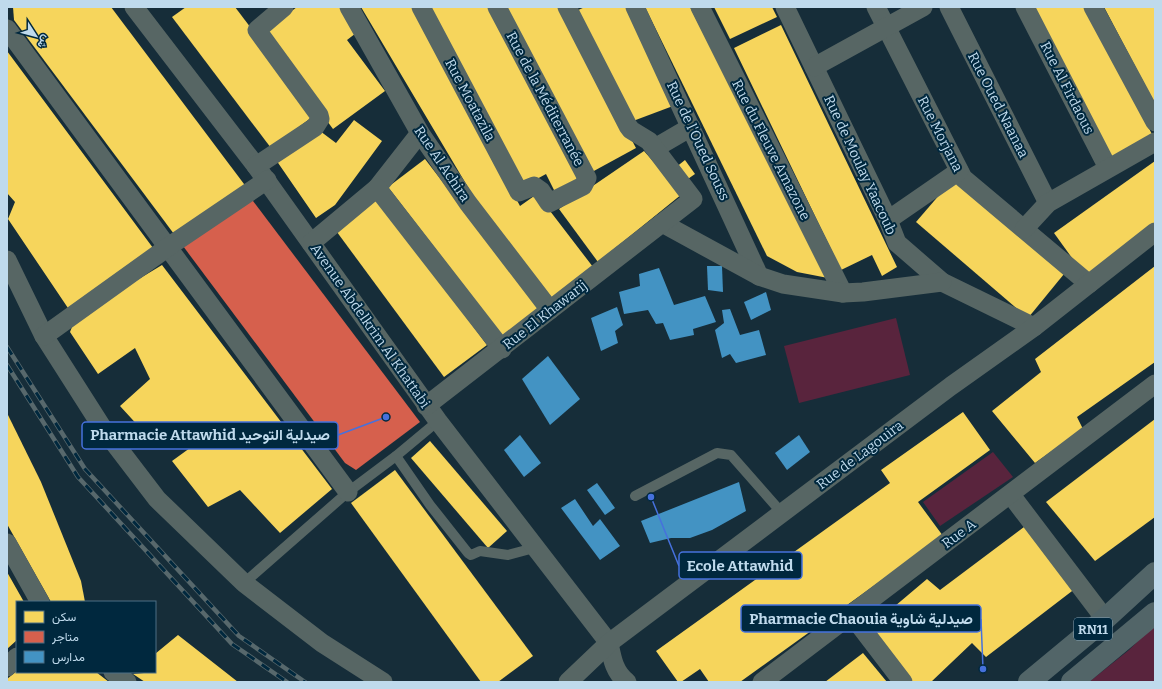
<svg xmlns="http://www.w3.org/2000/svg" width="1162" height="689" viewBox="0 0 1162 689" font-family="Bitter,Vazirmatn,serif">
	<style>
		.green { fill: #59243d }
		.homes { fill: #f6d55c }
		.shops { fill: #d6604d }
		.schools { fill: #4393c3 }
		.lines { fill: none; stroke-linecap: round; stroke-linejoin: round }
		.lane { stroke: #576664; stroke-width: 10 }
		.street { stroke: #576664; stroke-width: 19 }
		.primary { stroke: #526568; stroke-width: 22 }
		.rail-casing { stroke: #57686c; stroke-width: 4.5 }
		.rail { stroke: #00283e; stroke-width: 3; stroke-dasharray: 9; stroke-linecap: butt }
		.labels { text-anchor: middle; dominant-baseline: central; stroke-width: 4; stroke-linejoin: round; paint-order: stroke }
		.shield { fill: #00283e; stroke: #86a5b8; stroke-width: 1 }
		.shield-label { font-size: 13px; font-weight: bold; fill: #bfdaec }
		.street-label { font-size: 14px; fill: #bfdaec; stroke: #00283e }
		.leader { fill: none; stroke: #4671dd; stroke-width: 1.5 }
		.callout-dot { fill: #4671dd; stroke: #00283e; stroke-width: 1.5 }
		.callout { fill: #00283e; stroke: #4671dd; stroke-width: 1.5 }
		.callout-label { font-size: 15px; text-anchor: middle; font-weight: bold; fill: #bfdaec }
	</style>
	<rect width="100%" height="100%" fill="#162d39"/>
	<g class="green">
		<polygon points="896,318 910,375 799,403 784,346"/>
		<polygon points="993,452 1013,477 940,526 923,502"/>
		<polygon points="1155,624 1155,682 1089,682 1129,650"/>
	</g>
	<g class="homes">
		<polygon points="13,7 111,7 247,188 177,238 14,20"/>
		<polygon points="186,7 235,7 316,114 271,148 172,17"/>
		<polygon points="297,7 343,7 360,30 347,40 385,91 333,129 262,33"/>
		<polygon points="361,7 415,7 520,206 537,194 593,267 550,299 472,194"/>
		<polygon points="427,7 488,7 581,180 556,194 546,174 524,186"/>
		<polygon points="504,7 561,7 636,148 592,172"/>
		<polygon points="585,7 626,7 673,106 633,121 576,11"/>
		<polygon points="645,7 690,7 828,278 797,272 767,256"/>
		<polygon points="714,7 772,7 777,17 730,39"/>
		<polygon points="1028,7 1085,7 1154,138 1110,161"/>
		<polygon points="1104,7 1155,7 1155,104"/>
		<polygon points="781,25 897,267 882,276 872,255 841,270 734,48"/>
		<polygon points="7,51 156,252 70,311 8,219 15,202 7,193"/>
		<polygon points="354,120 382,141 335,205 316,218 274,157 316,128 336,143"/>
		<polygon points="644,151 682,194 598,262 559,209"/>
		<polygon points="425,159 540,309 504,338 388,187"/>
		<polygon points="685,160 695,174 685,181 675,168"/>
		<polygon points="1155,161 1155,226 1085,276 1054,233"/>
		<polygon points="953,179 1064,274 1028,318 916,222"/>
		<polygon points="376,196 487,345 444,377 334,228"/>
		<polygon points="162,265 332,489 280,533 240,490 208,507 172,461 201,440 189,422 153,442 120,406 150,379 135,348 98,374 70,332 76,317"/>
		<polygon points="1155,266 1155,362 1077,417 1083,429 1035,463 992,411 1041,372 1035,359"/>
		<polygon points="963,412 990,450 918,502 943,536 740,682 709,682 700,669 681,682 678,682 656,651 890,483 881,470"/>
		<polygon points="7,413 41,482 81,581 85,602 51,602 7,524"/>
		<polygon points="1155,419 1155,517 1095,561 1046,502"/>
		<polygon points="430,441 507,531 488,548 411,458"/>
		<polygon points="395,470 533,656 498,682 481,682 351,503"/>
		<polygon points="1028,524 1076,588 986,657 972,643 931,682 908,682 869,628 927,579 940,590"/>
		<polygon points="7,572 24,602 17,602 17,640 7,649"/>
		<polygon points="178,635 238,682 145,682 133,674 155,672 155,654"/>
		<polygon points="863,653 887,682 825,682"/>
		<polygon points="17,671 17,672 96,672 109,682 8,682 7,679"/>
	</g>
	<polygon class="shops" points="250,197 420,422 356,470 345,463 183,246"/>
	<g class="schools">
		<polygon points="707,266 722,266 723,292 708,290"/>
		<polygon points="659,268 674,305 705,296 716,322 693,329 694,335 670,340 663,323 656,324 648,310 624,314 619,292 640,286 639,274"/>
		<polygon points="766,292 771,310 751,320 744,302"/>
		<polygon points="617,307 623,325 615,331 618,343 601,351 591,318"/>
		<polygon points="730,309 740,335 759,330 766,355 736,363 730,354 722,358 715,330 724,323 722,310"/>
		<polygon points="548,356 580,399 550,425 522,379"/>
		<polygon points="520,435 541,463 524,477 504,450"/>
		<polygon points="799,435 810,452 787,470 775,453"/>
		<polygon points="739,482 746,511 712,530 690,538 671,538 650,543 641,521"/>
		<polygon points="597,483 615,508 605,515 587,490"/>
		<polygon points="575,499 593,526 600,519 620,546 600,560 561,508"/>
	</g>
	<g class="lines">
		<g class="lane">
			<polyline points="396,456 430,505 468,553 471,555 480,551 508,555 534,548"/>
			<polyline points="635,496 717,453 731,455 782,513"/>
			<polyline points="244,583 348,492 396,456 438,421"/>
		</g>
		<g class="street">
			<path d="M134,7L256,166L438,421L609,643C612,658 614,672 627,682"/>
			<polyline points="349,7 420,133 468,203 550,310"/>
			<polyline points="421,7 519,192 534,186 541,191 549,203 583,186 587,178 497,7"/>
			<polyline points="635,7 759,276"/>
			<polyline points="700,7 843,293"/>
			<polyline points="785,7 888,220 897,243 942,282 1034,327"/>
			<polyline points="876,7 963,178 1089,284"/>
			<polyline points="949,7 1048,203"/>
			<polyline points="1025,7 1108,168"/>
			<polyline points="1093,7 1155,122"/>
			<polyline points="7,29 348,492"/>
			<polyline points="814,67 923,7"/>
			<polyline points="655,148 691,127"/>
			<polyline points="256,166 315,127 320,119 319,115 257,30 284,7"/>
			<polyline points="377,188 420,133"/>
			<polyline points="888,220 959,171"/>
			<polyline points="662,223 759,276 783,284 843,293 863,292 942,282"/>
			<polyline points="1024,229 1048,203 1155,142"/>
			<polyline points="311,243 377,188 502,349"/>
			<polyline points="7,260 44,336 102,427 157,499 244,583 322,643 383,682"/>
			<polyline points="44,336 168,247 267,180"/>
			<polyline points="426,406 693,199 649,141 631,130 628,126 567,7"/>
			<polyline points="1011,495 1105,619"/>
			<polyline points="7,543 40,602"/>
			<polyline points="851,614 903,682"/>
			<polyline points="7,667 17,657"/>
			<polyline points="113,672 127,682"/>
			<polyline points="568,682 609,643 951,386 1034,327 1155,232"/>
			<polyline points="762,682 1155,384"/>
		</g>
		<g class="primary">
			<polyline points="1029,682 1105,619 1155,573"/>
			<polyline points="1072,682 1155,613"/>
		</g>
		<defs>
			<g id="rail">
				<polyline points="7,347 85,469 239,636 305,682"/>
				<polyline points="7,365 78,477 232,644 287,682"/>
			</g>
		</defs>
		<use href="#rail" class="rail-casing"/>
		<use href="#rail" class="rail"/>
	</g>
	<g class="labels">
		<rect class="shield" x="1074" y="618" width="38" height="22" rx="3"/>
		<g class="shield-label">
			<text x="1093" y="629">RN11</text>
		</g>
		<g class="street-label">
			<text transform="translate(1067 88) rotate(63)">Rue Al Firdaous</text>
			<text transform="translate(545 99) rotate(62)">Rue de la Méditerranée</text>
			<text transform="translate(470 100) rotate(62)">Rue Moatazila</text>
			<text transform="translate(998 105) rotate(63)">Rue Oued Naanaa</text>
			<text transform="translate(940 134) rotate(63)">Rue Morjana</text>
			<text transform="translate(698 141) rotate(65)">Rue de l'Oued Souss</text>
			<text transform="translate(771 150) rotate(63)">Rue du Fleuve Amazone</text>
			<text transform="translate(442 164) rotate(56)">Rue Al Achira</text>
			<text transform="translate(860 165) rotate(65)">Rue de Moulay Yaacoub</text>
			<text transform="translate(545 315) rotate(-38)">Rue El Khawarij</text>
			<text transform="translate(370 326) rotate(55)">Avenue Abdelkrim Al Khattabi</text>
			<text transform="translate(860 455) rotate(-37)">Rue de Lagouira</text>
			<text transform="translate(959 534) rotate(-37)">Rue A</text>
		</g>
	</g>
	<path class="leader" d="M386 417L338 435M651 497L679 566M983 669L981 619"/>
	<g class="callout-dot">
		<circle cx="386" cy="417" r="4"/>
		<circle cx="651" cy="497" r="4"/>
		<circle cx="983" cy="669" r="4"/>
	</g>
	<g class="callout">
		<rect x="82" y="422" width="256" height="27" rx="4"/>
		<rect x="679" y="552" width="123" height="27" rx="4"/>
		<rect x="741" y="605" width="240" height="27" rx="4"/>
	</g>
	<g class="callout-label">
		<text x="210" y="440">Pharmacie Attawhid صيدلية التوحيد</text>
		<text x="740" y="571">Ecole Attawhid</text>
		<text x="861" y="624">Pharmacie Chaouia صيدلية شاوية</text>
	</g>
	<rect width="1162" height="689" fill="none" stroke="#bfdaec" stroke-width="16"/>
	<rect x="16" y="601" width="140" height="72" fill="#00283e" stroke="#4c6f84"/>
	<rect x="24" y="611" width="20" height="12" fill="#f6d55c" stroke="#4c6f84"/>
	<text x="52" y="621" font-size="12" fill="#bfdaec">سكن</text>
	<rect x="24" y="631" width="20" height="12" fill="#d6604d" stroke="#4c6f84"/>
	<text x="52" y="641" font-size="12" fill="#bfdaec">متاجر</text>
	<rect x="24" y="651" width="20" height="12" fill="#4393c3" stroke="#4c6f84"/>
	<text x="52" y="661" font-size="12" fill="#bfdaec">مدارس</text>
	<g transform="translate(36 36) rotate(126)" stroke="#00283e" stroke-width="3" paint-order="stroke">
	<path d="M0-3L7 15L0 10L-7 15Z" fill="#bfdaec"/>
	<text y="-6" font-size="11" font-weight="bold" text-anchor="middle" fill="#bfdaec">ش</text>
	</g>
</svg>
